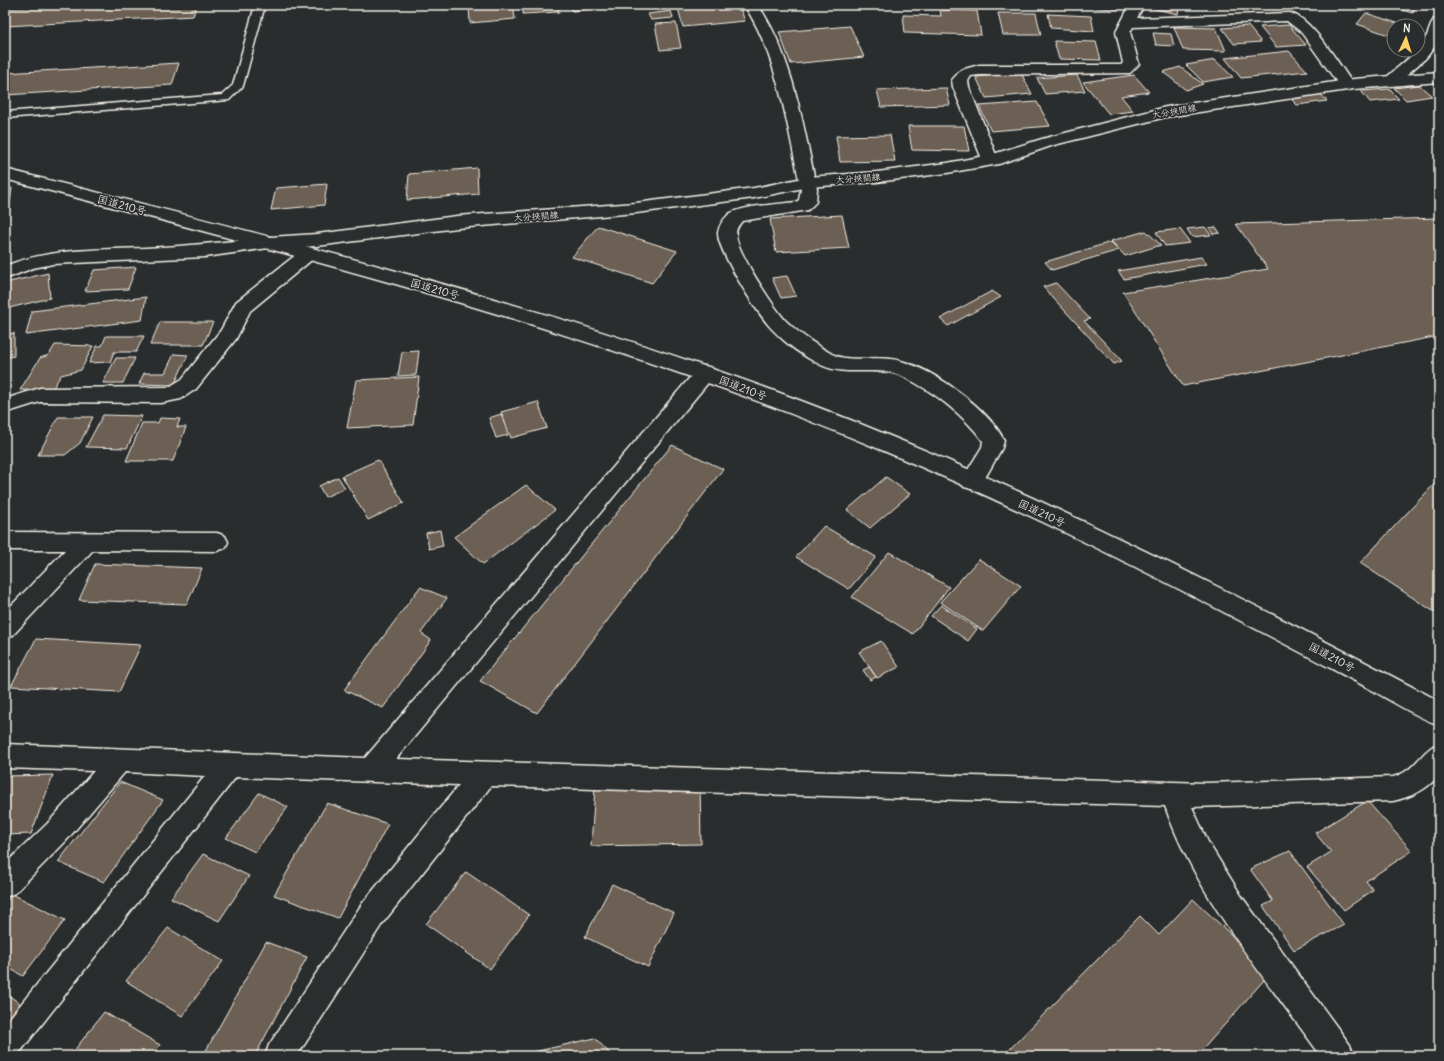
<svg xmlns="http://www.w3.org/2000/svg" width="1444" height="1061" viewBox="0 0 1444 1061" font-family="Delius,'Klee One',sans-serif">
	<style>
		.building { fill: #6c5f52; stroke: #f4f1e8 }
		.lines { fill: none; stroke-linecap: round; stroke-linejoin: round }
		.service-casing { stroke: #f4f1e8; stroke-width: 3 }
		.minor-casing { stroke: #f4f1e8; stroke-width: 3 }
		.secondary-casing { stroke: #f4f1e8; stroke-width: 3 }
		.trunk-casing { stroke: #f4f1e8; stroke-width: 3 }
		.service { fill: #2a2d2e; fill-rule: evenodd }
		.minor { fill: #2a2d2e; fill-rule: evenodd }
		.secondary { fill: #2a2d2e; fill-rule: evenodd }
		.trunk { fill: #2a2d2e; fill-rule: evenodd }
		.labels { text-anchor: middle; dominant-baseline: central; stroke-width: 3.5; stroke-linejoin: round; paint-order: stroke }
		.far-street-label { font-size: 9px; fill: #f4f1e8; stroke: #2a2d2e }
		.street-label { font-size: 11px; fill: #f4f1e8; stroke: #2a2d2e }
	</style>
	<rect width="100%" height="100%" fill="#2a2d2e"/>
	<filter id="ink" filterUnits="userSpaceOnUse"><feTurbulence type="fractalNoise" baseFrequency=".025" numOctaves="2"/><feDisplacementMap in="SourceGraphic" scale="8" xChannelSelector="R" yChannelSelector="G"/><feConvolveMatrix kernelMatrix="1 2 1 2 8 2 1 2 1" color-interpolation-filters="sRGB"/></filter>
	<g filter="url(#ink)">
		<g class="building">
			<polygon points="60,5 197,5 193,16 5,26 5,15 9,8"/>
			<polygon points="496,5 513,5 515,19 470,23 469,7"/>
			<polygon points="523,5 558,5 559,12 523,14"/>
			<polygon points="571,5 612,5 612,7 572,11"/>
			<polygon points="713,5 739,5 745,21 683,27 678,8"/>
			<polygon points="1074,5 1118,5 1118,9 1074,7"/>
			<polygon points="1152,5 1180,5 1178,14 1151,8"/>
			<polygon points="1386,5 1415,5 1413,13 1386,6"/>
			<polygon points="940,10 977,11 981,35 905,33 903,15 941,16"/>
			<polygon points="671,11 673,18 651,20 648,14"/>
			<polygon points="998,13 1036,13 1041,35 1003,35"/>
			<polygon points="1366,13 1406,26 1394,26 1394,37 1357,24"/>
			<polygon points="1048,14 1091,16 1094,31 1051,28"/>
			<polygon points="676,23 681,48 660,50 655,24"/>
			<polygon points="1289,25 1306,45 1276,47 1260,27"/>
			<polygon points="850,26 864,57 791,64 779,32"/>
			<polygon points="1248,26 1261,42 1234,44 1222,28"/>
			<polygon points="1174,27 1216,28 1226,51 1183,50"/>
			<polygon points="1153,33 1171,34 1174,46 1156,45"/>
			<polygon points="1054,41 1096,42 1101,60 1059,59"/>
			<polygon points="1289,51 1307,71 1241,78 1225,58"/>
			<polygon points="1215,60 1233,77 1203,82 1186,65"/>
			<polygon points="179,63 172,85 5,95 5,73"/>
			<polygon points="1180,67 1203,84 1186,90 1163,72"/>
			<polygon points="1021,73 1032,94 986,98 976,77"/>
			<polygon points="1077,75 1085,91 1045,94 1037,78"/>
			<polygon points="1134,75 1149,92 1121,96 1133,111 1109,114 1083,82"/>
			<polygon points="1419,85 1432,96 1406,100 1394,88"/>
			<polygon points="946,88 950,105 881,107 877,90"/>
			<polygon points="1389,89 1399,99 1370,102 1361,91"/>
			<polygon points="1319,92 1327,101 1297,105 1289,97"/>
			<polygon points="1037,102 1050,126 991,131 979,106"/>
			<polygon points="908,126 964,126 969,151 912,150"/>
			<polygon points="890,135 895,161 840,162 836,136"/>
			<polygon points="477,168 478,194 407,200 409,174"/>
			<polygon points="327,184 324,205 271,210 276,188"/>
			<polygon points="12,188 8,219 5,220 5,189"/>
			<polygon points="842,215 849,248 776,252 770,219"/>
			<polygon points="1439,218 1439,336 1183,386 1123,292 1268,269 1236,224"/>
			<polygon points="598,226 677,251 652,283 572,257"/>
			<polygon points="1205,227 1211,235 1192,237 1187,229"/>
			<polygon points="1216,227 1220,233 1213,234 1209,228"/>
			<polygon points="1180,229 1190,243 1165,246 1156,232"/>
			<polygon points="1146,231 1161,245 1125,256 1111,241"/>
			<polygon points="1111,242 1119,250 1052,270 1045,262"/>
			<polygon points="1201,257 1207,264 1124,279 1118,271"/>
			<polygon points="136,267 128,289 85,291 94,270"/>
			<polygon points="48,273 50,298 5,309 5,283"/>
			<polygon points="787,276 796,296 781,298 772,278"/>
			<polygon points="1056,283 1090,319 1084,321 1122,361 1114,364 1043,287"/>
			<polygon points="992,291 1001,297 948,326 940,319"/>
			<polygon points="146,297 142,320 26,335 32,311"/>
			<polygon points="160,322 213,322 203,345 150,345"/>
			<polygon points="14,333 14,356 5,358 5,335"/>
			<polygon points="106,336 144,336 136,352 114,352 110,362 89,363 97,346 102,346"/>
			<polygon points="55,345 93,346 81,370 61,375 51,391 20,390 40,358 49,355"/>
			<polygon points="419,351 416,375 398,376 402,352"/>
			<polygon points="174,354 188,355 174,385 139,384 144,373 165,373"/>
			<polygon points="116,358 135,358 123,383 103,383"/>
			<polygon points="419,377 413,425 347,428 356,380"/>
			<polygon points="538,402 547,428 511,438 501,412"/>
			<polygon points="501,414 508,435 496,438 489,418"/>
			<polygon points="103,415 142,416 127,448 86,447"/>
			<polygon points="58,417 93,417 80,443 65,455 38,455"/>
			<polygon points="160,418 180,419 177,427 186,427 173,461 126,461 142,423 158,423"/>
			<polygon points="672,445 723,469 537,713 480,681"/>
			<polygon points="378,460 404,503 368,520 342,476"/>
			<polygon points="338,477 345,488 325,497 319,486"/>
			<polygon points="886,477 910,494 870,528 847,510"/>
			<polygon points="1439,479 1439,615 1360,563"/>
			<polygon points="526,485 555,510 483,564 454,537"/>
			<polygon points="824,526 876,557 849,589 796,557"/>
			<polygon points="440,530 443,546 429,549 426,533"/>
			<polygon points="889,552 949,587 913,634 852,597"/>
			<polygon points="979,559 1021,586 983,631 940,602"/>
			<polygon points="95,564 202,568 187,604 79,600"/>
			<polygon points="420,587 447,598 421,633 431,640 383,708 344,690"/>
			<polygon points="941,605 977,629 968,641 931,616"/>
			<polygon points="36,639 141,645 119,692 11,686"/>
			<polygon points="881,641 899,667 877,678 859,652"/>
			<polygon points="869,667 876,677 870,680 863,670"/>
			<polygon points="53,775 31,834 5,835 5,776"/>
			<polygon points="120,782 163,800 104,882 58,862"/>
			<polygon points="700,785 701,844 591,846 595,787"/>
			<polygon points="259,793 288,807 255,852 226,838"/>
			<polygon points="1367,801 1412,851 1366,881 1373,890 1344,910 1307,867 1331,852 1315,833"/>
			<polygon points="327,803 388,824 338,918 274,895"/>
			<polygon points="1290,851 1344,925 1294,950 1263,906 1273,901 1250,869"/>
			<polygon points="203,854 249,876 219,921 171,898"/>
			<polygon points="466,872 529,915 490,969 426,924"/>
			<polygon points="612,884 674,913 648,967 585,937"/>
			<polygon points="12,894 65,920 23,976 5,966 5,903"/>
			<polygon points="1193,899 1271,972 1197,1056 1011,1056 1007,1052 1140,916 1159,935"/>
			<polygon points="168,928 223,961 182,1016 126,981"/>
			<polygon points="266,942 307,957 255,1056 203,1056"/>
			<polygon points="5,993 21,1004 5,1024"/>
			<polygon points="104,1012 160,1045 152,1056 70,1056"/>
			<polygon points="595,1038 612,1056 516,1056"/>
		</g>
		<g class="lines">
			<defs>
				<polygon id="service" points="255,5 265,5 243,86 229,100 5,118 5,112 222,95 233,85"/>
				<g id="minor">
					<path d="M744,5H758C793,55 804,130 817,189L816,202L808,210L742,221C739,225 736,228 736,234C736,251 773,306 785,320C798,333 816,345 832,354C849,363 872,356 891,359C928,364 987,407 1004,440L1002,448L980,487L972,489L964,487L961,481L982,447L983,441C964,415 933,391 904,377C879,364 848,378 821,365C804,357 785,343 772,329C759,316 717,250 718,233C719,225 723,220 728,215C738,206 782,204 796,202L799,200L801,189C788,130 778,55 744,5Z"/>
					<path d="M1130,5H1144L1137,18L1290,13C1312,18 1340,66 1354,85L1351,88H1341L1301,32L1287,21L1133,27L1130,32L1139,64L1130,73L979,75L971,76L968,81L969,87L998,160L996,164L990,165L984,164L953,87L952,80L961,70L979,65H1121L1123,63L1116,32Z"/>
					<path d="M1439,18V41L1426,58L1397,83H1387L1384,80L1387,77C1400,65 1416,54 1425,39C1429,33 1430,25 1434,19Z"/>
					<path d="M270,237L276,239L279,243L276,247L205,257L53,264L33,268L5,279V266C50,248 98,250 146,248C188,246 228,242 270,237Z"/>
					<polygon points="308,248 314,250 317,254 314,258 250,311 236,339 196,389 181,399 161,403 40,402 5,413 5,399 40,388 169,387 182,379 221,330 236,302 302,250"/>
					<path d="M705,366L712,368L715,373L712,378L396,759L1207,783L1393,777C1416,771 1420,751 1439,743V775C1427,790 1411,797 1393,801L1192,807L1208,842L1242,897L1350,1045L1354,1056H1321C1267,981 1195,894 1165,806L491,786L382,924L297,1056H265L269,1045L362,904L459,785L236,777L17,1056H5V1024L205,776L125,772L65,842L15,893L5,897V864L47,824L94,771L5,768V744L365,758L698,368Z"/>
					<polygon points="5,532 217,533 225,536 228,542 225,548 217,551 93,550 13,635 5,638 5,612 65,550 5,550"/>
				</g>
				<polygon id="secondary" points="1439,72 1439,82 1354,89 1166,117 1054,145 999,164 947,173 877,182 808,187 754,198 636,213 457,228 317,246 270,249 264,247 261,243 264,239 270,237 317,234 457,216 636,203 754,188 808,177 877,172 947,163 990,155 1042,139 1166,107 1354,79"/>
				<path id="trunk" d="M5,169C274,237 544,304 804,402C1023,485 1232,592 1439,701V725C1415,716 1393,702 1370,689C1332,669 1293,648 1254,628C1133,564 1010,504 884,451C600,332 302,257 5,179Z"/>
			</defs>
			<use href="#service" class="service-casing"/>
			<use href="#minor" class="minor-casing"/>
			<use href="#secondary" class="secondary-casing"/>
			<use href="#trunk" class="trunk-casing"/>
			<use href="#service" class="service"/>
			<use href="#minor" class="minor"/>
			<use href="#secondary" class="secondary"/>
			<use href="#trunk" class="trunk"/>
		</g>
	</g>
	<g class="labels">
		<g class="far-street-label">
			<text transform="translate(1174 111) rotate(-10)">大分挾間線</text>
			<text transform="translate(858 178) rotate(-4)">大分挾間線</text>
			<text transform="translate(536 216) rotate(-4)">大分挾間線</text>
		</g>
		<g class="street-label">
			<text transform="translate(122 205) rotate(15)">国道210号</text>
			<text transform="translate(435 289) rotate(16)">国道210号</text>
			<text transform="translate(743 388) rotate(21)">国道210号</text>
			<text transform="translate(1042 513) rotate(25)">国道210号</text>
			<text transform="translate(1332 657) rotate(28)">国道210号</text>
		</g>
	</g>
	<rect width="1444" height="1061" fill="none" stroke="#2a2d2e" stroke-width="20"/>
	<rect x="10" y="10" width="1424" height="1041" fill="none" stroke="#f4f1e8" stroke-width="1.5" filter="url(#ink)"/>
	<g transform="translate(1406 38) rotate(4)"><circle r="19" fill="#2a2d2e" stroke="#7b7b78"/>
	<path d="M0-3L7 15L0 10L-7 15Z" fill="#ffd166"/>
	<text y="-6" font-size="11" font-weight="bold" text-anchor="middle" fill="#f4f1e8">N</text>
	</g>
</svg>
